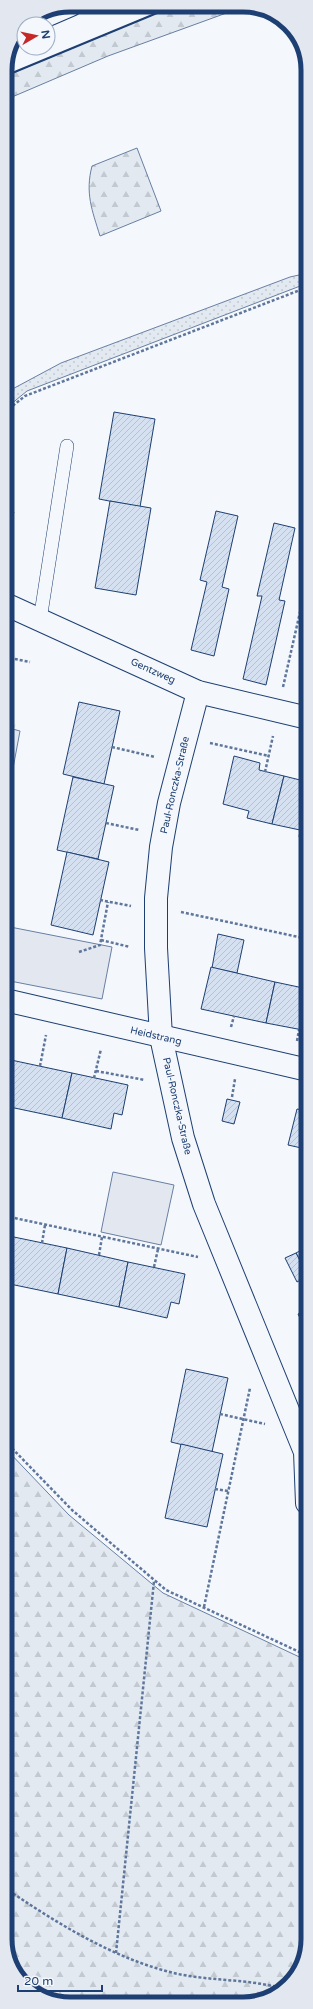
<svg xmlns="http://www.w3.org/2000/svg" width="313" height="2009" viewBox="0 0 313 2009" font-family="'Varela Round',sans-serif">
	<style>
		.grass { fill: url(#grass-dots); stroke: #687fa3 }
		.forest { fill: url(#forest-firs); stroke: #687fa3 }
		.parking { fill: #e3e8f0; stroke: #687fa3 }
		.building { fill: url(#building-hatch); stroke: #1d3f73 }
		.lines { fill: none; stroke-linecap: round; stroke-linejoin: round }
		.service-casing { stroke: #1d3f73; stroke-width: 14 }
		.minor-casing { stroke: #1d3f73; stroke-width: 24 }
		.trunk-casing { stroke: #1d3f73; stroke-width: 24 }
		.path { stroke: #5e769c; stroke-width: 2.5; stroke-dasharray: 3 2; stroke-linecap: butt }
		.service { stroke: #f4f7fb; stroke-width: 13 }
		.minor { stroke: #f4f7fb; stroke-width: 22 }
		.trunk { stroke: #f4f7fb; stroke-width: 22 }
		.wall { stroke: #1d3f73; stroke-width: 2 }
		.labels { text-anchor: middle; dominant-baseline: central; stroke-width: 3; stroke-linejoin: round; paint-order: stroke }
		.street-label { font-size: 10px; fill: #1d3f73; stroke: #f4f7fb }
		.rim { fill: none; stroke: #1d3f73; stroke-width: 5 }
	</style>
	<defs>
		<pattern id="grass-dots" width="8" height="8" patternUnits="userSpaceOnUse"><rect width="8" height="8" fill="#e3e9f0"/><path d="M2 2h.1M6 6h.1" fill="none" stroke="#c2c9d1" stroke-width="1.8" stroke-linecap="round"/></pattern>
		<pattern id="forest-firs" width="22" height="20" patternUnits="userSpaceOnUse"><rect width="22" height="20" fill="#e3e9f0"/><path d="M5 1l3.5 6h-7zM16 11l3.5 6h-7z" fill="#c2c9d1"/></pattern>
		<pattern id="building-hatch" width="6" height="6" patternUnits="userSpaceOnUse"><rect width="6" height="6" fill="#d5e0f0"/><path d="M-1 1l2-2M0 6l6-6M5 7l2-2" fill="none" stroke="#b6c1d1"/></pattern>
	</defs>
	<rect width="100%" height="100%" fill="#f4f7fb"/>
	<polygon class="grass" points="308,273 308,283 27,391 5,409 5,393 61,363 290,277"/>
	<g class="forest">
		<polygon points="174,6 243,7 108,56 5,100 5,76"/>
		<path d="M137,148L161,211L100,236C92,210 85,193 92,166Z"/>
		<polygon points="5,1448 69,1515 163,1593 308,1661 308,1939 292,1982 248,2004 53,2002 21,1982 5,1944"/>
	</g>
	<g class="parking">
		<polygon points="5,727 20,731 11,779 5,778"/>
		<polygon points="5,926 112,947 102,999 5,980"/>
		<polygon points="113,1172 174,1185 161,1245 101,1232"/>
	</g>
	<g class="building">
		<polygon points="114,412 155,419 140,507 99,499"/>
		<polygon points="110,501 151,508 136,595 95,588"/>
		<polygon points="5,508 14,512 9,523 5,521"/>
		<polygon points="216,511 238,516 222,587 229,589 214,656 191,650 207,582 200,580"/>
		<polygon points="274,523 295,528 279,600 285,601 266,685 243,679 262,596 257,596"/>
		<polygon points="5,661 10,662 5,684"/>
		<polygon points="79,702 120,711 104,784 63,774"/>
		<polygon points="234,756 260,763 259,770 284,776 272,824 247,818 249,811 223,804"/>
		<polygon points="284,776 308,782 308,840 299,837 300,830 272,824"/>
		<polygon points="73,777 114,786 98,859 57,850"/>
		<polygon points="5,778 11,779 6,800 5,800"/>
		<polygon points="67,852 109,862 93,935 51,925"/>
		<polygon points="218,934 244,940 237,973 212,968"/>
		<polygon points="211,967 275,982 266,1023 201,1009"/>
		<polygon points="275,982 308,989 308,1031 266,1023"/>
		<polygon points="5,1058 11,1060 5,1087"/>
		<polygon points="11,1060 72,1073 62,1118 5,1106 5,1087"/>
		<polygon points="72,1073 128,1085 122,1115 114,1113 111,1129 62,1118"/>
		<polygon points="227,1099 240,1102 234,1124 222,1121"/>
		<polygon points="297,1109 308,1111 308,1156 305,1156 306,1149 288,1145"/>
		<polygon points="5,1224 11,1226 5,1252"/>
		<polygon points="9,1236 67,1248 58,1294 5,1283 5,1252"/>
		<polygon points="307,1247 308,1250 308,1276 296,1253"/>
		<polygon points="67,1248 128,1262 119,1307 58,1294"/>
		<polygon points="296,1253 308,1276 297,1282 285,1258"/>
		<polygon points="128,1262 185,1274 179,1304 171,1302 167,1318 119,1307"/>
		<polygon points="308,1309 308,1335 298,1314"/>
		<polygon points="186,1369 228,1378 212,1452 171,1442"/>
		<polygon points="181,1444 223,1454 207,1527 165,1518"/>
	</g>
	<g class="lines">
		<defs>
			<polyline id="service" points="40,620 67,446"/>
			<g id="minor">
				<polyline points="5,604 198,692 308,718"/>
				<polyline points="198,692 169,803 161,847 156,898 156,948 161,1037 183,1138 204,1204 305,1452 307,1503"/>
				<polyline points="5,1000 308,1070"/>
			</g>
			<polyline id="trunk" points="27,24 71,5"/>
		</defs>
		<use href="#service" class="service-casing"/>
		<use href="#minor" class="minor-casing"/>
		<use href="#trunk" class="trunk-casing"/>
		<g class="path">
			<polyline points="5,412 25,396 308,287"/>
			<polyline points="5,657 30,662"/>
			<polyline points="283,687 303,599 308,600"/>
			<polyline points="5,724 15,726"/>
			<polyline points="210,743 269,756"/>
			<polyline points="112,747 155,757"/>
			<polyline points="265,772 273,736"/>
			<polyline points="106,823 139,830"/>
			<polyline points="100,900 131,906"/>
			<polyline points="181,912 308,939"/>
			<polyline points="101,940 130,947"/>
			<polyline points="79,952 100,945 108,902"/>
			<polyline points="231,1027 234,1016"/>
			<polyline points="297,1041 299,1030"/>
			<polyline points="40,1066 46,1035"/>
			<polyline points="96,1071 145,1080"/>
			<polyline points="94,1078 101,1049"/>
			<polyline points="232,1097 235,1079"/>
			<polyline points="304,1110 307,1095"/>
			<polyline points="5,1216 198,1257"/>
			<polyline points="42,1243 45,1225"/>
			<polyline points="99,1255 102,1237"/>
			<polyline points="154,1267 158,1249"/>
			<polyline points="220,1414 265,1424"/>
			<polyline points="5,1441 72,1510 166,1590 308,1656"/>
			<polyline points="215,1489 228,1491"/>
			<polyline points="204,1607 250,1388"/>
			<path d="M5,1888C58,1924 116,1960 178,1974C212,1981 247,1979 281,1988"/>
			<polyline points="116,1953 154,1581"/>
		</g>
		<use href="#service" class="service"/>
		<use href="#minor" class="minor"/>
		<use href="#trunk" class="trunk"/>
		<polyline class="wall" points="5,76 174,6"/>
	</g>
	<g class="labels">
		<g class="street-label">
			<text transform="translate(153 671) rotate(24)">Gentzweg</text>
			<text transform="translate(175 785) rotate(-77)">Paul-Ronczka-Straße</text>
			<text transform="translate(156 1036) rotate(13)">Heidstrang</text>
			<text transform="translate(177 1106) rotate(77)">Paul-Ronczka-Straße</text>
		</g>
	</g>
	<path d="M0 0H313V2009H0ZM70 12H243A58 58 0 0 1 301 70V1939A58 58 0 0 1 243 1997H70A58 58 0 0 1 12 1939V70A58 58 0 0 1 70 12Z" fill="#e3e8f0" fill-rule="evenodd"/>
	<path class="rim" d="M70 12H243A58 58 0 0 1 301 70V1939A58 58 0 0 1 243 1997H70A58 58 0 0 1 12 1939V70A58 58 0 0 1 70 12Z"/>
	<g transform="translate(36 36) rotate(81)"><circle r="19" fill="#f4f7fb" stroke="#9eadc5"/>
	<path d="M0-3L7 15L0 10L-7 15Z" fill="#c62828"/>
	<text y="-6" font-size="11" font-weight="bold" text-anchor="middle" fill="#1d3f73">N</text>
	</g>
	<path d="M18 1985v6h84v-6" fill="none" stroke="#1d3f73" stroke-width="2"/>
	<text x="24" y="1985" font-size="12" fill="#1d3f73" stroke="#f4f7fb" stroke-width="3" paint-order="stroke">20 m</text>
</svg>
